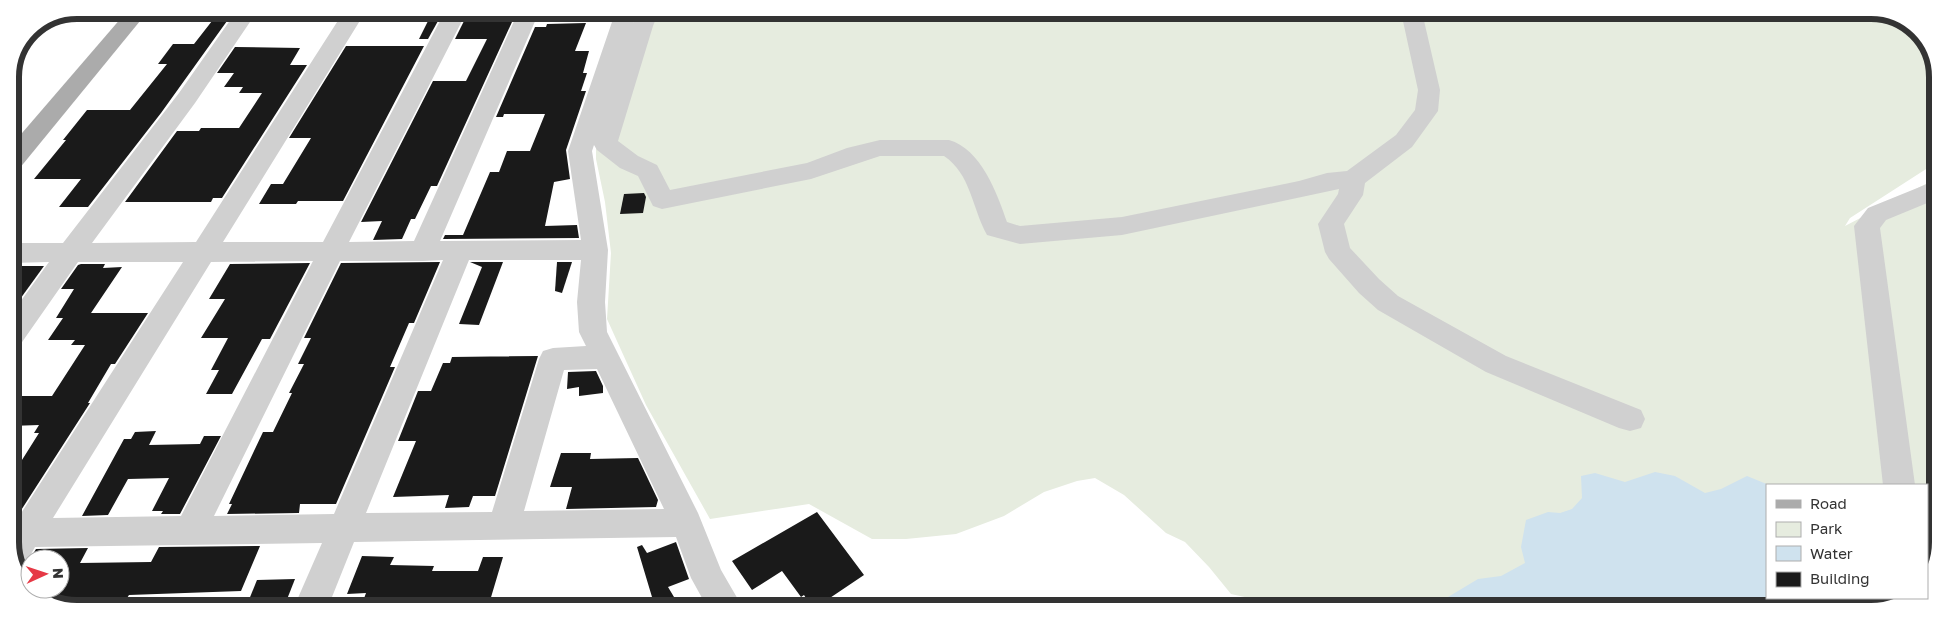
<svg xmlns="http://www.w3.org/2000/svg" width="1948" height="619" viewBox="0 0 1948 619" font-family="'Golos Text',sans-serif">
	<style>
		.green { fill: #e6ecdf }
		.water { fill: #cfe2ee }
		.building { fill: #1a1a1a }
		.lines { fill: none; stroke-linecap: round; stroke-linejoin: round }
		.minor { fill: #d0d0d0; fill-rule: evenodd }
		.major { fill: #ababab; fill-rule: evenodd }
		.rim { fill: none; stroke: #333; stroke-width: 6 }
	</style>
	<rect width="100%" height="100%" fill="#fff"/>
	<polygon class="green" points="637,11 1889,12 1922,33 1938,72 1937,162 1850,218 1845,226 1937,178 1936,560 1927,573 1927,485 1767,485 1767,598 1904,598 1871,609 1327,608 1309,601 1272,603 1231,594 1209,567 1185,542 1166,533 1124,495 1095,478 1077,481 1044,492 1004,516 956,534 906,539 872,539 809,504 710,519 646,405 607,319 611,253 605,202 596,159 596,144 609,95"/>
	<polygon class="water" points="1655,472 1675,476 1705,493 1721,489 1747,476 1769,485 1767,485 1767,598 1791,598 1791,609 1446,608 1448,597 1478,579 1501,576 1525,563 1521,547 1526,520 1548,512 1560,513 1572,509 1582,498 1581,476 1595,473 1625,482"/>
	<g class="building">
		<polygon points="212,21 227,21 161,113 88,207 59,207 81,179 34,179 66,140 63,140 87,110 130,110 167,64 158,64 173,44 194,44"/>
		<polygon points="428,21 438,21 428,39 419,39"/>
		<polygon points="464,21 512,22 437,186 431,186 415,219 411,219 402,239 373,240 382,221 361,222 433,81 466,81 487,39 455,39"/>
		<polygon points="586,23 575,51 589,51 583,73 587,73 581,91 586,91 566,150 570,179 554,182 545,226 577,225 579,238 443,239 445,235 463,235 490,172 499,172 507,151 530,151 545,114 504,114 503,117 496,117 535,27 546,27 547,24"/>
		<polygon points="346,46 424,46 343,201 298,201 296,204 259,204 271,184 283,184 311,138 289,138"/>
		<polygon points="235,47 300,48 290,65 307,65 222,198 213,198 211,202 125,202 177,131 199,131 201,128 239,128 262,93 239,93 243,87 224,87 234,73 217,73"/>
		<polygon points="644,193 646,197 643,213 620,214 624,194"/>
		<polygon points="440,262 414,323 409,323 390,367 395,367 336,504 300,504 299,513 227,514 232,504 229,504 263,432 273,432 292,393 289,393 304,364 298,364 311,338 304,338 341,263"/>
		<polygon points="470,262 503,262 479,325 459,324 482,267"/>
		<polygon points="557,262 572,262 562,293 555,291"/>
		<polygon points="310,263 270,339 262,339 232,394 206,394 219,370 211,370 228,338 201,338 225,299 209,299 230,264"/>
		<polygon points="81,264 105,264 103,268 122,267 91,313 148,313 115,364 111,364 88,403 90,403 18,515 10,515 10,479 39,433 34,433 39,425 10,426 10,396 52,396 85,345 71,345 75,340 48,340 63,318 56,318 74,289 61,289 78,265"/>
		<polygon points="10,266 44,266 10,313"/>
		<polygon points="538,356 495,496 473,496 469,507 445,508 449,495 393,497 416,441 398,441 418,391 431,391 443,363 450,363 452,357"/>
		<polygon points="596,371 603,386 603,393 579,396 579,387 567,389 568,372"/>
		<polygon points="156,431 149,445 200,444 204,436 221,436 180,514 161,514 163,511 152,511 169,478 128,479 108,515 82,516 124,439 131,439 135,432"/>
		<polygon points="561,453 591,453 590,459 638,458 658,500 656,507 566,509 572,487 550,487"/>
		<polygon points="817,512 864,575 815,608 812,608 804,595 801,597 782,571 752,590 732,561"/>
		<polygon points="676,542 689,579 668,587 680,607 655,607 637,547 642,545 647,553"/>
		<polygon points="260,546 241,591 129,595 127,598 114,597 109,607 59,607 33,589 60,589 60,559 30,559 36,549 88,548 80,563 151,562 159,547"/>
		<polygon points="362,556 394,557 390,565 434,566 432,571 478,571 483,557 503,557 489,604 419,605 362,604 366,593 347,594"/>
		<polygon points="30,560 30,587 24,583 20,573"/>
		<polygon points="295,579 284,607 246,607 257,580"/>
	</g>
	<g class="lines">
		<g class="minor">
			<path d="M127,10L636,11L633,23L639,11H659L653,26L618,141L638,156L657,165L670,190L807,163L847,148L880,140H949C981,149 997,193 1007,222L1020,226L1122,217L1299,181L1327,173L1347,171L1396,135L1415,110L1418,90L1401,12H1422L1440,90L1438,111L1412,147L1365,183L1363,195L1344,224L1350,248L1379,279L1398,296L1506,356L1641,410L1645,419L1641,428L1630,431L1619,428L1486,372L1378,310L1359,293L1329,259L1325,252L1318,224L1338,194L1339,189L1122,235L1020,244L987,235C972,208 971,174 944,156H880L811,179L662,209L653,206L638,176L620,168L597,150L594,145L592,151L608,250L605,302L607,332L698,513L721,570L743,608L707,607L691,578L676,537L354,542L328,607H294L322,543L35,547L25,565L18,567L10,547V518H18L183,262H78L20,345L10,348V316L49,262L10,263V243H63L179,93L231,19H136L129,17L125,13ZM252,19H339L196,242L92,243L195,103ZM361,19H441L323,242H223ZM463,19H515L414,241L349,242ZM536,19H613L568,151L581,240L440,241ZM469,260H581L577,302L579,332L586,346L553,348L543,351L539,359L492,512L366,513ZM313,261L181,516L53,518L211,262ZM423,261L443,260L334,514L214,516L340,261ZM597,369L664,509L524,511L564,370Z"/>
			<polygon points="1937,180 1937,199 1886,220 1880,228 1915,485 1883,485 1854,226 1868,208"/>
		</g>
		<polygon class="major" points="128,10 149,10 19,169 10,171 10,147"/>
	</g>
	<path d="M0 0H1948V619H0ZM77 19H1871A58 58 0 0 1 1929 77V542A58 58 0 0 1 1871 600H77A58 58 0 0 1 19 542V77A58 58 0 0 1 77 19Z" fill="#fff" fill-rule="evenodd"/>
	<path class="rim" d="M77 19H1871A58 58 0 0 1 1929 77V542A58 58 0 0 1 1871 600H77A58 58 0 0 1 19 542V77A58 58 0 0 1 77 19Z"/>
	<rect x="1766" y="484" width="162" height="115" fill="#ffffff" stroke="#adadad"/>
	<rect x="1776" y="500" width="25" height="8" fill="#ababab" stroke="#adadad"/>
	<text x="1810" y="509" font-size="15" fill="#333333">Road</text>
	<rect x="1776" y="522" width="25" height="15" fill="#e6ecdf" stroke="#adadad"/>
	<text x="1810" y="534" font-size="15" fill="#333333">Park</text>
	<rect x="1776" y="546" width="25" height="15" fill="#cfe2ee" stroke="#adadad"/>
	<text x="1810" y="559" font-size="15" fill="#333333">Water</text>
	<rect x="1776" y="572" width="25" height="15" fill="#1a1a1a" stroke="#adadad"/>
	<text x="1810" y="584" font-size="15" fill="#333333">Building</text>
	<g transform="translate(45 574) rotate(87)"><circle r="24" fill="#ffffff" stroke="#adadad"/>
	<path d="M0-4L9 19L0 12L-9 19Z" fill="#e63946"/>
	<text y="-8" font-size="14" font-weight="bold" text-anchor="middle" fill="#333333">N</text>
	</g>
</svg>
